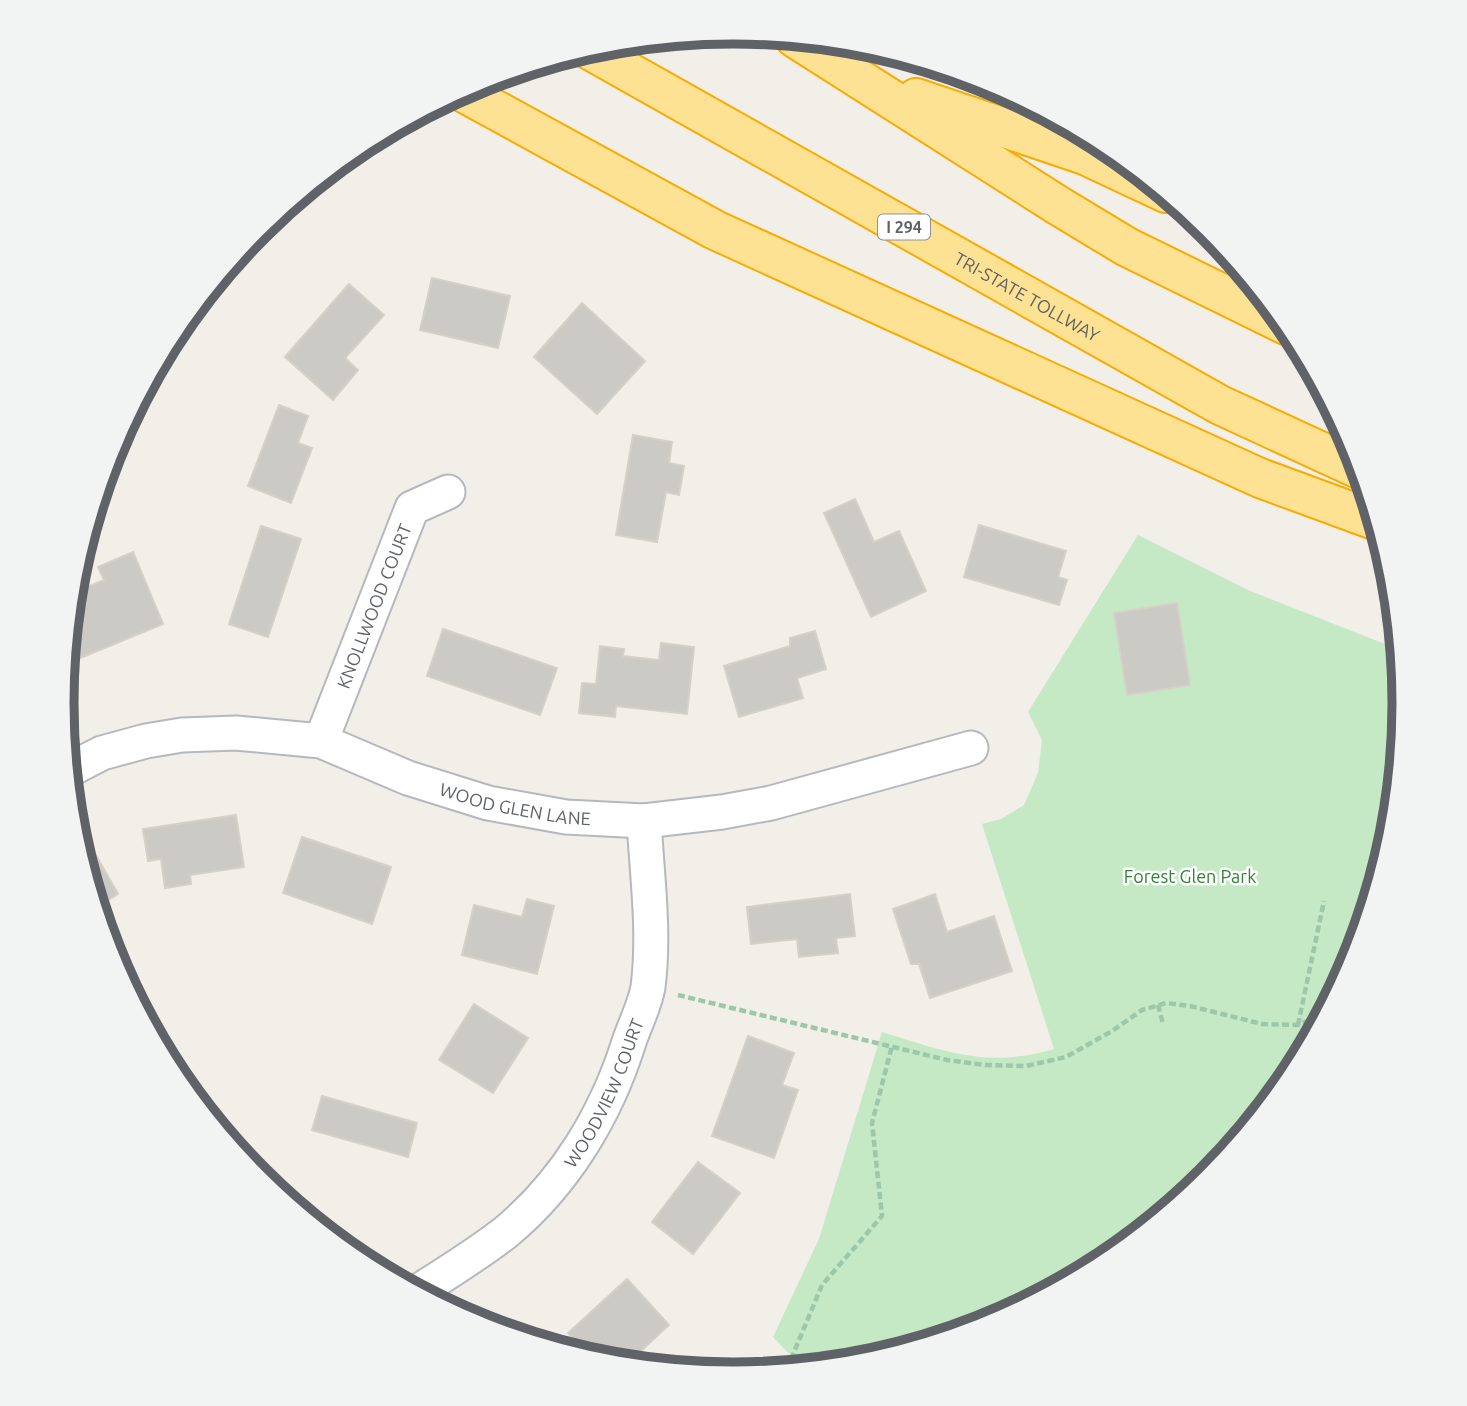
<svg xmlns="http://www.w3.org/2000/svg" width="1467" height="1406" font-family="Ubuntu,sans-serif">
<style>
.green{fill:#c5e8c5}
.building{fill:#cccac5;stroke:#d6d1c6;stroke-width:2}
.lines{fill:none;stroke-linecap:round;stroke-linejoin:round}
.minor-casing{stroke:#b5b8bc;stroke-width:37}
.motorway-casing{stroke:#f9ab00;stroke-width:42}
.path{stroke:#9cc7a9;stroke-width:4.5;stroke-dasharray:7 3.5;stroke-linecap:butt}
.minor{stroke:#fff;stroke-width:33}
.motorway{stroke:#fde293;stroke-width:38}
.labels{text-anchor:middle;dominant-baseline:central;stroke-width:5;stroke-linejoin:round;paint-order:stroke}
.shield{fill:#fff;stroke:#8f9295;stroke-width:2}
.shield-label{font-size:16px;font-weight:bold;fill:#5f6368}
.street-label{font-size:18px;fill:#5f6368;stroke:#fff}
.park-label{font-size:18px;fill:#348238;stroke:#fff}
.rim{fill:none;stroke:#5f6368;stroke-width:9}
</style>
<rect width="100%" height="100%" fill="#f1efe8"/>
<path class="green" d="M1138,535L1248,590L1400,650L1405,703L1392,834L1354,960L1292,1076L1208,1178L1106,1262L990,1324L864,1362L803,1368L773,1337L819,1239L882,1032C944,1051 987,1069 1054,1049L982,824L1001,819L1024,805L1038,773L1042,740L1028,712Z"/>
<g class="building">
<path d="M432,278L510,296L498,348L420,330Z"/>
<path d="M349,284L384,315L345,358L358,370L333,400L285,357Z"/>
<path d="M582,303L645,361L597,414L534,357Z"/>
<path d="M279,405L308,416L298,443L312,448L291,503L248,486Z"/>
<path d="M633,435L672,442L669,463L684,466L679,495L666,492L657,542L616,535Z"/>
<path d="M855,499L874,542L899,531L926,591L871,617L824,513Z"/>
<path d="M979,525L1066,551L1058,577L1067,580L1059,605L964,577Z"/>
<path d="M261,526L301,539L268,637L229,624Z"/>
<path d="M133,552L163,624L66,664L74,585V593L104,580L98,567Z"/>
<path d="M1177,603L1190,685L1127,695L1114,613Z"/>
<path d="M443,629L557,668L540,715L427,676Z"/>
<path d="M815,631L826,669L797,678L803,698L739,717L724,666L790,646V638Z"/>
<path d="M661,643L694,647L687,714L616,706L615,717L579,713L582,683L596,684L600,646L624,649L623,656L659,660Z"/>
<path d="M236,815L244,867L190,875L191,884L165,888L161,859L148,861L143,829Z"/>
<path d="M302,837L391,867L372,924L283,893Z"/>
<path d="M93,850L118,894L97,907L82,856Z"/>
<path d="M850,894L855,936L836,938L838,953L799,957L797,939L751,944L747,907Z"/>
<path d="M935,894L947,932L994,916L1012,971L930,998L919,964H911L893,909Z"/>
<path d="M527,899L554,906L537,974L462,955L474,905L522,917Z"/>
<path d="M474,1004L528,1038L493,1093L439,1060Z"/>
<path d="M748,1036L794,1053L782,1085L798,1090L774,1158L712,1136Z"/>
<path d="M322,1096L417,1123L408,1157L312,1130Z"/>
<path d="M220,1112L244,1158H243L209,1117Z"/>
<path d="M698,1162L740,1193L693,1254L652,1222Z"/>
<path d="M627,1279L669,1325L627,1364L590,1358L568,1333Z"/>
</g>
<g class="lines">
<g class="minor-casing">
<g id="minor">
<path id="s1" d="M321,741L412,508L448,492"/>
<path id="s2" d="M69,770L102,753L146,741L182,735L236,733L321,741L408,778L488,803L566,817L644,821L722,812L771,803L971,748"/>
<path id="s3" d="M417,1292C447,1273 478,1254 506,1232C565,1183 606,1115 629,1042C635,1024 645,1005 648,987C655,932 647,876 644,821"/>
</g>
</g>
<g class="motorway-casing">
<g id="motorway">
<path d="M795,38L1059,206L1127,247L1288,326"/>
<path id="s4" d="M588,49L1220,405L1361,470"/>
<path d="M461,91L715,230L1260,478L1377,521"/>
<path d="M916,98L1085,155L1166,193"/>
</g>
</g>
<g class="path">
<path d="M678,995L947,1060L985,1065L1026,1066L1066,1057L1112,1031L1142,1010L1166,1003L1190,1006L1262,1024L1298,1025L1325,1014"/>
<path d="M1158,1005L1163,1024"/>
<path d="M1298,1025L1324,901"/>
<path d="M787,1369L822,1285L882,1216L872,1123L892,1046"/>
</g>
<use href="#minor" class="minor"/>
<use href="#motorway" class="motorway"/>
</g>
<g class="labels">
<rect class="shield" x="878" y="214.5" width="52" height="25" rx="5"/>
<g class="shield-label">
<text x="904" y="227">I 294</text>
</g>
<g class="street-label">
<text stroke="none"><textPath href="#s4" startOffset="504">TRI-STATE TOLLWAY</textPath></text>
<text stroke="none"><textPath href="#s1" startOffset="145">KNOLLWOOD COURT</textPath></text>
<text stroke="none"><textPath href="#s2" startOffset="464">WOOD GLEN LANE</textPath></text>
<text stroke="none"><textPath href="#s3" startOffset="280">WOODVIEW COURT</textPath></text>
</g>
<g class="park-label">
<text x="1190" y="876">Forest Glen Park</text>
</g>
</g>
<path d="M0 0H1467V1406H0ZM74 703a659 659 0 1 1 1318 0a659 659 0 1 1-1318 0Z" fill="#f2f3f3" fill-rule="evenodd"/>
<path class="rim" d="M74 703a659 659 0 1 1 1318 0a659 659 0 1 1-1318 0Z"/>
</svg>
